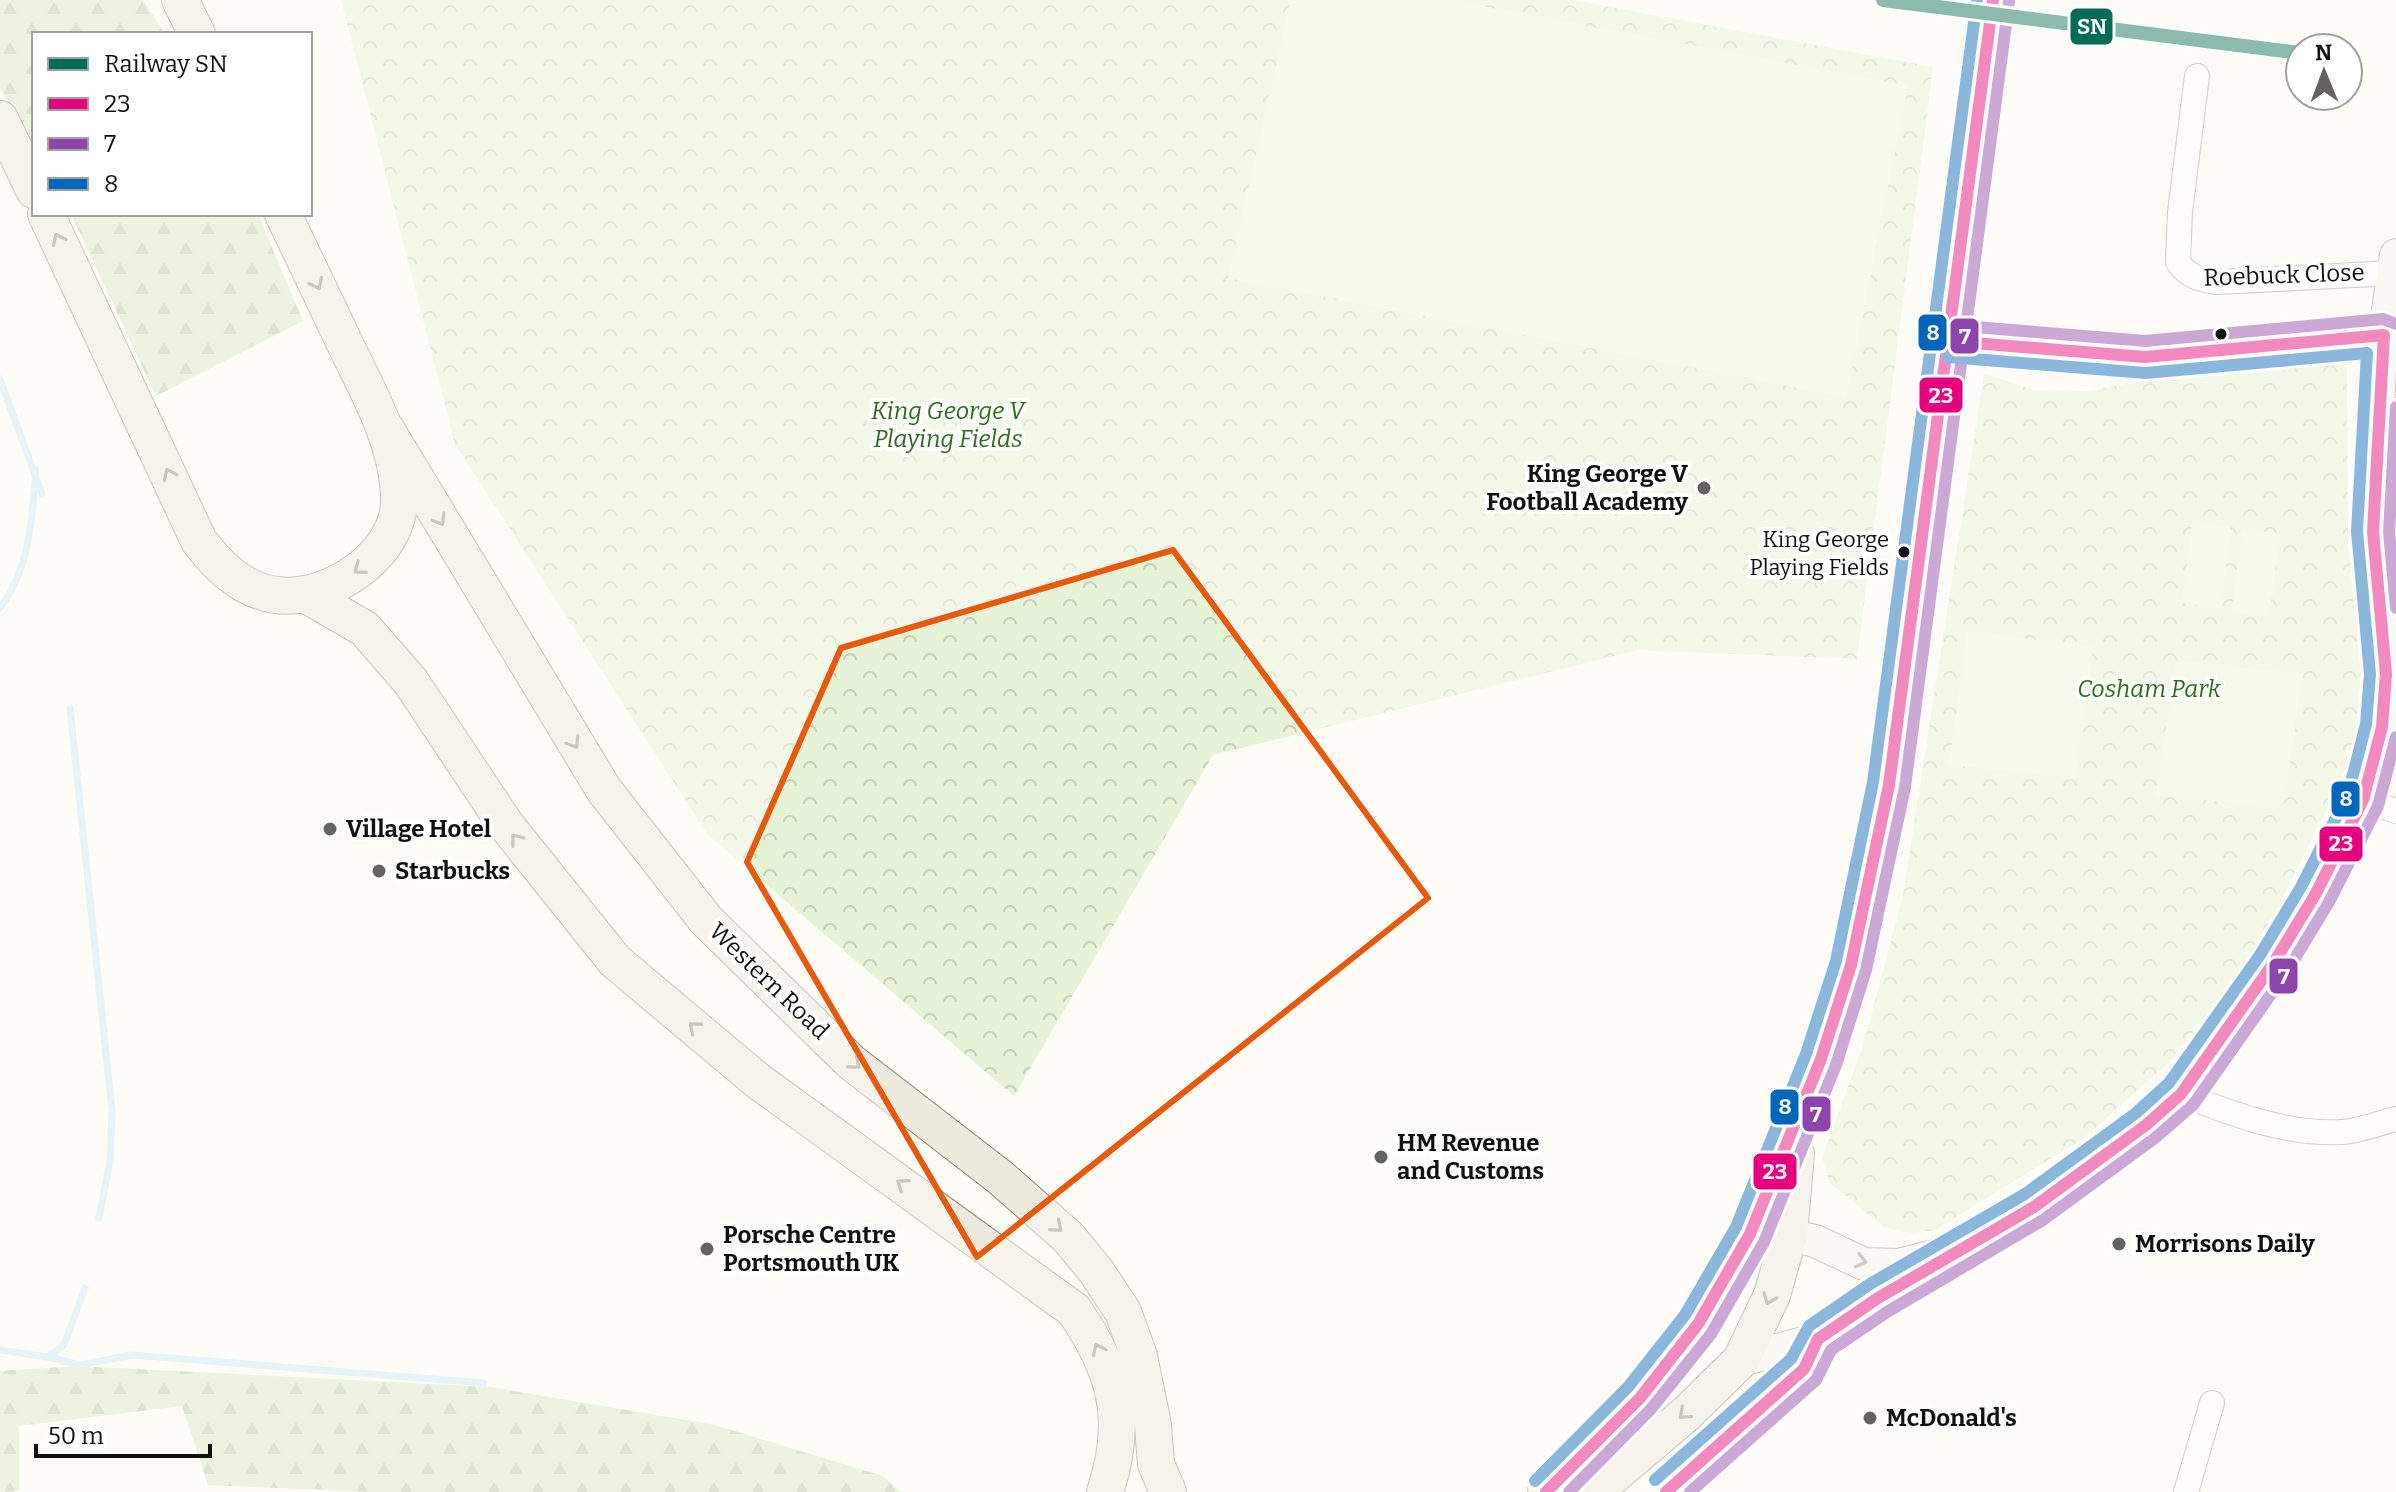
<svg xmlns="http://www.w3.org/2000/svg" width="2396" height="1492" font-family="Bitter,serif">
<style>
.grass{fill:#e7f3d7}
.forest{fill:url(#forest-firs)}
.park{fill:url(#park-crowns)}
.pitch{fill:#f0f6e1}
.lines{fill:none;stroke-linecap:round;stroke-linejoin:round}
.stream{stroke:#cde8f7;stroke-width:7}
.street-casing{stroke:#979795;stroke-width:26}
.secondary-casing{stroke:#8e8d8b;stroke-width:34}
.primary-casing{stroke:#858482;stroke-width:38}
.street{stroke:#fffffe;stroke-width:24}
.secondary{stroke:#f6f4eb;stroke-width:32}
.primary{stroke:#ede9dc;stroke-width:36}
.bus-1-casing{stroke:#fff;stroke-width:18}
.bus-2-casing{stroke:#fff;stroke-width:18}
.bus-3-casing{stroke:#fff;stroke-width:18}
.bus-1{stroke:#e5007d;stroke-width:12}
.bus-2{stroke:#8e44ad;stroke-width:12}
.bus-3{stroke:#0065bd;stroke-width:12}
.rail-1-casing{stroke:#fff;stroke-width:20}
.rail-1{stroke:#006b56;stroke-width:14}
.oneway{stroke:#8a8881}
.oneway2{stroke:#8f8e89}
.marked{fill:none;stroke:#e8590c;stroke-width:6;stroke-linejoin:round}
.bus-dot{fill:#111;stroke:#fff;stroke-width:3}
.poi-dot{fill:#646362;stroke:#fff;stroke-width:3}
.labels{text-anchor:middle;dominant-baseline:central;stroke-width:8;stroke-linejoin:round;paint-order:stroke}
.bus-label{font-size:22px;fill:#111;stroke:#fff;text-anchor:end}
.street-label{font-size:24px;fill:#111;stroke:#fff}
.park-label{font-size:24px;font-style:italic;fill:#2f6b1f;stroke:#fff}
.poi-label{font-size:24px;font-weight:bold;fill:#111;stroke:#fff;text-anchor:start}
.line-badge{stroke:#fff;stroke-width:3}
.badge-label{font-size:22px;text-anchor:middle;font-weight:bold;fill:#fff}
</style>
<defs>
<pattern id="forest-firs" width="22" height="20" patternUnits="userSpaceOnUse" patternTransform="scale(2)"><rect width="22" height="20" fill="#d8eac5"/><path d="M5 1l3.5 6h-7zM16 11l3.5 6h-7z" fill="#b8c8a8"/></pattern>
<pattern id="park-crowns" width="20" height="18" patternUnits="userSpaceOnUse" patternTransform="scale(2)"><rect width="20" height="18" fill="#e7f3d7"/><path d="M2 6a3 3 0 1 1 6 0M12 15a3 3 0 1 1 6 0" fill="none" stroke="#c5cfb8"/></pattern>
</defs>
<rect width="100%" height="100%" fill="#fdfcf7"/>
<path class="grass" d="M1986,353L2052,361L2139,364V367C2078,378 2043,380 1985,358Z"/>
<g class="forest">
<path d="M0,0H143L165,34H34V147L0,88Z"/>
<path d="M71,214H258L303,321L156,396Z"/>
<path d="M77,1366L491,1387L715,1425L883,1476L901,1492H373L208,1485L182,1406L19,1426V1491L0,1492V1371Z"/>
</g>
<g class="park">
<path d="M341,0H1572L1933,67L1857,659L1638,650L1213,755L1014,1096L708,835L455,444Z"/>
<path d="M2347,360L2348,544L2363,692L2350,760L2278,907L2239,973L2169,1062L2084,1138L1935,1230L1909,1233L1884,1227L1830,1183L1822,1158L1863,1046L1903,896L1984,374L2035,390L2086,391L2163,378Z"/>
</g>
<g class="pitch">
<path d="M1291,0H1450L1908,86L1846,397L1228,278Z"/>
<path d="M2192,522L2231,527L2221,608L2182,603Z"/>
<path d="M2243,529L2280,534L2269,616L2232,612Z"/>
<path d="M1967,631L2093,647L2075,777L1949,765Z"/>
<path d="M2176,661L2303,674L2283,808L2156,795Z"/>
</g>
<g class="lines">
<g class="stream">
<path d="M0,379L42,494"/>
<path d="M0,608C30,568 32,519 36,470"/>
<path d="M70,708L112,1111L110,1161L99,1218"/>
<path d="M0,1350L48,1357L64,1345L85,1288"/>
<path d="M48,1357L80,1365L132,1355L484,1383"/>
</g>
<g class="street-casing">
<g id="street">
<path d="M2197,76L2180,212L2178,262C2189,278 2199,279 2217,282L2393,273"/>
<path d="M2363,800L2396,811"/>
<path d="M2181,1094C2232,1114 2287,1135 2342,1132C2360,1131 2379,1123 2396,1119"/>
<path d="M2186,1492L2212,1403"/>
</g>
</g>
<g class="secondary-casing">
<g id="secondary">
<path d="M1763,1234L1789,1235L1815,1241L1864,1264L1899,1265L1933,1256"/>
<path d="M1741,1360L1818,1339L1878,1298L2034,1207L2146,1125L2181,1094L2217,1046L2315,895L2363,800L2382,727L2386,674L2373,532L2380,366L2396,255"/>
</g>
</g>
<g class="primary-casing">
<g id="primary">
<path d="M180,0L197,34"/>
<path d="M0,119L34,190"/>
<path d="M46,214L199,541C226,576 257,603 306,594C351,585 402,545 399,495C397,444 371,397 349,352C327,306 305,260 283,214"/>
<path d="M386,429L604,790L706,920L851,1062L1001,1178L1068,1237L1096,1271L1123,1312L1139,1356L1153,1425L1156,1464L1168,1492"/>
<path d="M305,594L365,629L411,682L506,825L615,961L758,1081L1074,1310C1116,1371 1129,1420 1105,1492"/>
<path d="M1546,1492L1640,1398L1698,1324L1750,1234L1821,1059L1851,965L1889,785L1993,0"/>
<path d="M1594,1492L1686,1414L1741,1360L1772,1295L1789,1235L1796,1154"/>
</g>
</g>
<use href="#street" class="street"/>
<use href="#secondary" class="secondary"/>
<use href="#primary" class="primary"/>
<g class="bus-1-casing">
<g id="bus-1">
<path d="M1546,1492L1640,1398L1698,1324L1750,1234L1821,1059L1851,965L1889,785L1993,0"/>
<path d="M1666,1492L1804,1369L1818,1339L1878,1298L2034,1207L2146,1125L2181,1094L2273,964L2315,895L2363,800L2382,727L2386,674L2373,532L2384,335L2145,357L1949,341"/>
</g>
</g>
<g class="bus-2-casing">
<g id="bus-2">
<path d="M1950,325L2145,341L2383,319L2396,324"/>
<path d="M2396,407L2389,532L2396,608"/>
<path d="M1569,1492L1651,1409L1711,1334L1764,1242L1836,1065L1866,970L1905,787L2009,2"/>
<path d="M1690,1492L1816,1380L1831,1350L1887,1312L2043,1220L2155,1138L2193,1105L2286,973L2329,902L2378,806L2396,737"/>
</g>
</g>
<g class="bus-3-casing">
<g id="bus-3">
<path d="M1655,1480L1791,1359L1809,1326L1870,1284L2025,1194L2136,1113L2169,1083L2260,955L2301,887L2348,794L2366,724L2370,674L2357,531L2367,353L2145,373L1948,357"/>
<path d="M1535,1481L1628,1387L1685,1315L1736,1227L1806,1054L1836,961L1873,782L1977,0"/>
</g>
</g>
<use href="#bus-1" class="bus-1"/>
<use href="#bus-2" class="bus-2"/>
<use href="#bus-3" class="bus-3"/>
<g class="rail-1-casing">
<path id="rail-1" d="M1883,0L2300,53"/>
</g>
<use href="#rail-1" class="rail-1"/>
</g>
<defs><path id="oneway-chevron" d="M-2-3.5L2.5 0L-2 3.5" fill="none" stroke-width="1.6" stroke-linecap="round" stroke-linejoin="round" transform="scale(2)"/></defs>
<g class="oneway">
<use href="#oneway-chevron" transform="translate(58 239) rotate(-116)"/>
<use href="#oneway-chevron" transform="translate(317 284) rotate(64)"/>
<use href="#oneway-chevron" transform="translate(169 474) rotate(-114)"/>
<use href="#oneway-chevron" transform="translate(440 520) rotate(59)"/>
<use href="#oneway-chevron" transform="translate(359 569) rotate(144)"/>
<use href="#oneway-chevron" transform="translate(574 743) rotate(58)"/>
<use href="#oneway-chevron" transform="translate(516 839) rotate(-127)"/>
<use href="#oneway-chevron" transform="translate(694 1027) rotate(-140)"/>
<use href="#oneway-chevron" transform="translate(855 1064) rotate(40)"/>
<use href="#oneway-chevron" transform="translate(902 1184) rotate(-145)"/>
<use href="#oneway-chevron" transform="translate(1057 1227) rotate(41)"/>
<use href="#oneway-chevron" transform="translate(1769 1299) rotate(112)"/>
<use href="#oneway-chevron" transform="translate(1098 1349) rotate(-115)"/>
<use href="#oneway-chevron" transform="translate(1684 1414) rotate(138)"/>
</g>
<use class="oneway2" href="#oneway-chevron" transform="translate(1861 1261) rotate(14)"/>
<path d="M0 0H2396V1492H0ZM1173,550L1428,898L977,1257L747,862L841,648Z" fill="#fdfcf7" fill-opacity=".55" fill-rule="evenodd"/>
<path class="marked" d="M1173,550L1428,898L977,1257L747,862L841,648Z"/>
<g class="bus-dot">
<circle cx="2221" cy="334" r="7"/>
<circle cx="1904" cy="552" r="7"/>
</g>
<g class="poi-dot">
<circle cx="1704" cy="488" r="8"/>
<circle cx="330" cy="829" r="8"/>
<circle cx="379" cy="871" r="8"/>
<circle cx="1381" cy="1157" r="8"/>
<circle cx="2119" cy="1244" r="8"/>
<circle cx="707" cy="1249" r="8"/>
<circle cx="1870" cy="1418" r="8"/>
</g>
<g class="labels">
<g class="bus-label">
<text x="1889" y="539">King George<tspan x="1889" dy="28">Playing Fields</tspan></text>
</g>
<g class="street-label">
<text transform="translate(2284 275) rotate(-2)">Roebuck Close</text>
<text transform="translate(769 981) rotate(44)">Western Road</text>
</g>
<g class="park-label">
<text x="948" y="411">King George V<tspan x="948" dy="28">Playing Fields</tspan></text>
<text x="2149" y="689">Cosham Park</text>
</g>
<g class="poi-label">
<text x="1688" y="474" text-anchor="end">King George V<tspan x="1688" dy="28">Football Academy</tspan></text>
<text x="346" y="829">Village Hotel</text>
<text x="395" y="871">Starbucks</text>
<text x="1397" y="1143">HM Revenue<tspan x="1397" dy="28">and Customs</tspan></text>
<text x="723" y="1235">Porsche Centre<tspan x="723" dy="28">Portsmouth UK</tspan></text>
<text x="2135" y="1244">Morrisons Daily</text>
<text x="1886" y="1418">McDonald's</text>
</g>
</g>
<g class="line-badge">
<rect x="2069" y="7" width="45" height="39" rx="8" fill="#006b56"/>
<rect x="1917" y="313" width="31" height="39" rx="8" fill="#0065bd"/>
<rect x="1949" y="317" width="31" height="38" rx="8" fill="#8e44ad"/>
<rect x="1918" y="376" width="46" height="38" rx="8" fill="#e5007d"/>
<rect x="2330" y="780" width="31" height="38" rx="8" fill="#0065bd"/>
<rect x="2318" y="825" width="46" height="38" rx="8" fill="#e5007d"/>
<rect x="2268" y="957" width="31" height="38" rx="8" fill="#8e44ad"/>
<rect x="1769" y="1088" width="31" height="38" rx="8" fill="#0065bd"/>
<rect x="1801" y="1095" width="31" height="38" rx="8" fill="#8e44ad"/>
<rect x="1752" y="1152" width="46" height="39" rx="8" fill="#e5007d"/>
</g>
<g class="badge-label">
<text x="2092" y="34">SN</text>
<text x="1933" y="340">8</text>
<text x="1965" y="344">7</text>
<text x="1941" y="403">23</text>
<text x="2346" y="806">8</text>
<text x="2341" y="851">23</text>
<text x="2284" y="984">7</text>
<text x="1785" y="1114">8</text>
<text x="1816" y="1122">7</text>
<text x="1775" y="1179">23</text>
</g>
<rect x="32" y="32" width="280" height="184" fill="#ffffff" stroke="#a0a0a0" stroke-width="2"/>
<rect x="48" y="58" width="40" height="12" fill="#006b56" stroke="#a0a0a0" stroke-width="2"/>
<text x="104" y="72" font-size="24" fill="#111111">Railway SN</text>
<rect x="48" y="98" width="40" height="12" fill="#e5007d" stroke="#a0a0a0" stroke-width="2"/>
<text x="104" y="112" font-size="24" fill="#111111">23</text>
<rect x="48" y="138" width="40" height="12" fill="#8e44ad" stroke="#a0a0a0" stroke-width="2"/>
<text x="104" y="152" font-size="24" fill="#111111">7</text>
<rect x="48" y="178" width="40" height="12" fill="#0065bd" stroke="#a0a0a0" stroke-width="2"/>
<text x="104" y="192" font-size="24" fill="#111111">8</text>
<g transform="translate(2324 72) rotate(359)"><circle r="38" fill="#ffffff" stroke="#a0a0a0" stroke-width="2"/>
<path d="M0-6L14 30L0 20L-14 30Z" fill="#646362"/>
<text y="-12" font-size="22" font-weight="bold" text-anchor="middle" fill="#111111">N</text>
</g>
<path d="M36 1444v12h174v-12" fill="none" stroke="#111111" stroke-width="4"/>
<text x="48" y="1444" font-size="24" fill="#111111" stroke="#ffffff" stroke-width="6" paint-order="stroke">50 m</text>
</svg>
